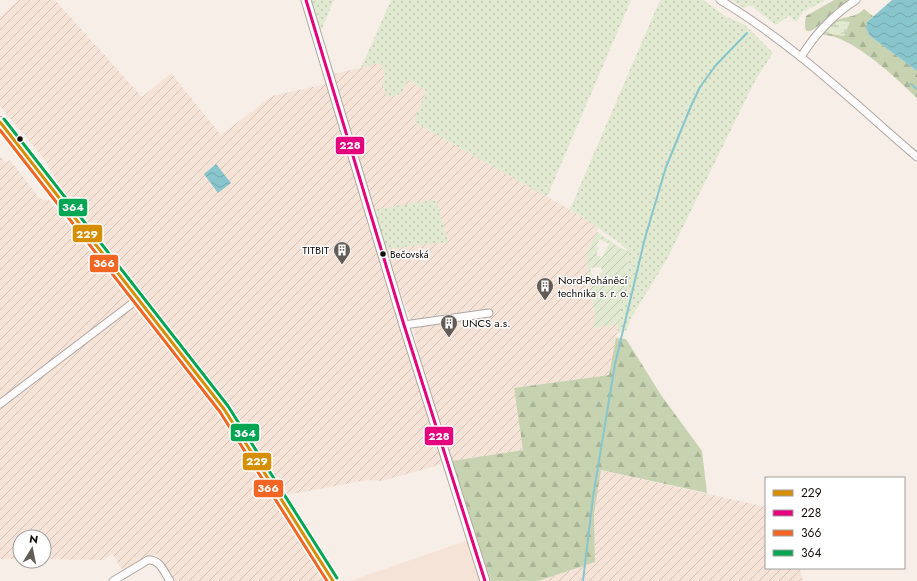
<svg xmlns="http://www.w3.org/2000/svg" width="917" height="581" font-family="Jost,sans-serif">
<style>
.built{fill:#f5e3d8}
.industrial{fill:url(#industrial-furrows)}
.grass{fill:url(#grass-dots)}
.forest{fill:url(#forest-firs)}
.wetland{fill:url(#wetland-marsh)}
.garden{fill:url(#garden-furrows);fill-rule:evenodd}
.water{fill:url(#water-waves)}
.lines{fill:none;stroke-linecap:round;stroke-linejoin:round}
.stream{stroke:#89c5cc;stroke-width:2}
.minor-casing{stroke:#aea6a2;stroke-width:9}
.tertiary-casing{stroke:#aea6a2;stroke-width:11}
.secondary-casing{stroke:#aea6a2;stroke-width:12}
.minor{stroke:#fefcfc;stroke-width:7}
.tertiary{stroke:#fefcfc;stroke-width:9}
.secondary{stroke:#f3f0eb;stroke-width:10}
.bus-1-casing{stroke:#fff;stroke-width:6}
.bus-2-casing{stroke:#fff;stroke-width:6}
.bus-3-casing{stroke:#fff;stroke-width:6}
.bus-4-casing{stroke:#fff;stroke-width:6}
.bus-1{stroke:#d58f01;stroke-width:3}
.bus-2{stroke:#e5007d;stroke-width:3}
.bus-3{stroke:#f26522;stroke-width:3}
.bus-4{stroke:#00a651;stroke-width:3}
.bus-dot{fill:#120c08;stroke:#fff;stroke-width:1.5}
.labels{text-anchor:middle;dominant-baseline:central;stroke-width:3;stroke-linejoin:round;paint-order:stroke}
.bus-label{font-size:10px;fill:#120c08;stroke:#fff;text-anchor:start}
.poi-label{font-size:11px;fill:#120c08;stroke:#fff;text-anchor:start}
.line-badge{stroke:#fff;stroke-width:1.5}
.badge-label{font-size:11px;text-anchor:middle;font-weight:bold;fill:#fff}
</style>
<defs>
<pattern id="industrial-furrows" width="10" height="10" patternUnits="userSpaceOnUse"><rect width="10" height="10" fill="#f5e3d8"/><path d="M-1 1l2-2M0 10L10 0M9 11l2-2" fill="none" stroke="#d1c2b8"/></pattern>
<pattern id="grass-dots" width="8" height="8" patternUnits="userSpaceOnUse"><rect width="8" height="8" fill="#e1e9d0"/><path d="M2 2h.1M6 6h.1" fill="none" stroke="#c0c7b1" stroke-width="1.8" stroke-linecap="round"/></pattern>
<pattern id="forest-firs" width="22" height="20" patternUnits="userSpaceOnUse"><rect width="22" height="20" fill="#c6d2b0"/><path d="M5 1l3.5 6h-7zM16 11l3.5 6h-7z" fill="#a9b396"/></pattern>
<pattern id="wetland-marsh" width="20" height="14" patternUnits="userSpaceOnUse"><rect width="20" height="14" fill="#e1e9d0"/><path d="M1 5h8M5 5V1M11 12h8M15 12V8" fill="none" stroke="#c0c7b1"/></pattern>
<pattern id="garden-furrows" width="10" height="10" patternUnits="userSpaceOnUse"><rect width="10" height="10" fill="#e1e9d0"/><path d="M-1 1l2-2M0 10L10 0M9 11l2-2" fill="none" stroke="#c0c7b1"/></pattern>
<pattern id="water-waves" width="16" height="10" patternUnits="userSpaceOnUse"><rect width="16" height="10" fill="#89c5cc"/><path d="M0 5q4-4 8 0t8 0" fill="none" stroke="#75a8ae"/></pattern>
</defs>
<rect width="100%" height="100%" fill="#f8eee8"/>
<path class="built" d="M468,540L481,581H350Z"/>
<g class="industrial">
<path d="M18,0H55L142,97L171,73L221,135L272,96L326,84L441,458L442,461L439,465L382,481L368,480L286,495L229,408L63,194L45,160L0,106V17Z"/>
<path d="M379,63L385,73L382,86L402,93L408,79L427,91L414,122L571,210L598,228L597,232L586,253L595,318L593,328L619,324L609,375L514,388L523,450L452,461L423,372L411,320L390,265L334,74Z"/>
<path d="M0,156L6,163L10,160L40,199L49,200L216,410L326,581H174L156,554L124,572L112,554L103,560L44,559V537H20V559H0Z"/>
<path d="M600,470L766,507V568H800L803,581H538L595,562L594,514Z"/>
</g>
<g class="grass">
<path d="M311,0H334L321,31Z"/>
<path d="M391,0H631L547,197L414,122L426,91L408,80L402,93L389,98L382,86L385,74L379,63L361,68Z"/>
<path d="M660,0H703L725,16L745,25L773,53L756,79L666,261L631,318L627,330L617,333L629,251L617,241L570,209Z"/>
<path d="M732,0H826L803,12L796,22L789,16L776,25L750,5L744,8Z"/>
<path d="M433,200L436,201L438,206L448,242L386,249L375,214L378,209Z"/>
</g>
<g class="forest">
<path d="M834,0H851C846,3 841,5 837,8C828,16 799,51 806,16Z"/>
<path d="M864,9L873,16L867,22L870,36L917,71V98C895,77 863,47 835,37C830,35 824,35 819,34C823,30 826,24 831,22C841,17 856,18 864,9Z"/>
<path d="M616,338L626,339L661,395L702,451L707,493L601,470L594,514L595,562L538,581H491L452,461L523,450L514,388L609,375Z"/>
</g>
<path class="wetland" d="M842,21L850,22L844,36L824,33L836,22Z"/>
<path class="garden" d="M597,232L620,248L629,251L619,324L593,328L595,318L586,253ZM600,239L609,244L602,258L596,255L599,248L596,246ZM601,267L602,272L599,273V279L593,280L590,268Z"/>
<g class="water">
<path d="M892,0H917V71L870,36L866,28L867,22Z"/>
<path d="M216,164L231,183L218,193L204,174Z"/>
</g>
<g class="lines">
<g class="stream">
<path d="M911,84L917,89"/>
<path d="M583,581L593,497L615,364L645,238L666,167L691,106L700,87L716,65L747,33"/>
</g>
<g class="minor-casing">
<g id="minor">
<path d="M720,0C792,43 853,102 917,157"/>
<path d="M801,57C815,34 833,15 856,0"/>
<path d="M404,325L489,313"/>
<path d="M0,404L138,299"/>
<path d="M113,581L148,560C160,559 164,572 170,581"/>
</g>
</g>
<g class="tertiary-casing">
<path id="tertiary" d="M306,0L404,325L485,581"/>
</g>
<g class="secondary-casing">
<path id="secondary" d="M0,122L224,409L333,581"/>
</g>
<use href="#minor" class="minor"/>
<use href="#tertiary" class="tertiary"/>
<use href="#secondary" class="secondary"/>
<g class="bus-1-casing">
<path id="bus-1" d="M0,122L224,409L333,581"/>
</g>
<g class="bus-2-casing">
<path id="bus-2" d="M306,0L404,325L485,581"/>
</g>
<g class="bus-3-casing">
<path id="bus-3" d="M0,130L220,412L327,581"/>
</g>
<g class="bus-4-casing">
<path id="bus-4" d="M4,119L228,406L337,578"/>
</g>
<use href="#bus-1" class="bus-1"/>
<use href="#bus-2" class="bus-2"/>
<use href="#bus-3" class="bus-3"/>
<use href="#bus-4" class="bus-4"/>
</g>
<defs>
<g id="building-pin" transform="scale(0.9)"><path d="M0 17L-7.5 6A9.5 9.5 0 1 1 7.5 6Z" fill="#625b56" stroke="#fff"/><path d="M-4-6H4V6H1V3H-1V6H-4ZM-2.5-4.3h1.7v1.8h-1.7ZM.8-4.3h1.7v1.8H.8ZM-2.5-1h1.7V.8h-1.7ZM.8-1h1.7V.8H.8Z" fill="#fff"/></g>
</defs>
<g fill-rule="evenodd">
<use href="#building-pin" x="342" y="250"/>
<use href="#building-pin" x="545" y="286"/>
<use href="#building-pin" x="449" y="323"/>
</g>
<g class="bus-dot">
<circle cx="20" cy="139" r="3.5"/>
<circle cx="383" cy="254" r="3.5"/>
</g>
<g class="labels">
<g class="bus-label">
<text x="390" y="254">Bečovská</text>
</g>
<g class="poi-label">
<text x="329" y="250" text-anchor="end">TITBIT</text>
<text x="558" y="280">Nord-Poháněcí<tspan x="558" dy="13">technika s. r. o.</tspan></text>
<text x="462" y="323">UNCS a.s.</text>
</g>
</g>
<g class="line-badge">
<rect x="335" y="136" width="30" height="19" rx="4" fill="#e5007d"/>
<rect x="58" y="198" width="30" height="19" rx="4" fill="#00a651"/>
<rect x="72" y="224" width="31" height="19" rx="4" fill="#d58f01"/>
<rect x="89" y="254" width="30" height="19" rx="4" fill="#f26522"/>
<rect x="230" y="423" width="30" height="19" rx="4" fill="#00a651"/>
<rect x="424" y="426" width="30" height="20" rx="4" fill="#e5007d"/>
<rect x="242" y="452" width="30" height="19" rx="4" fill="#d58f01"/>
<rect x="253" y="479" width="31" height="19" rx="4" fill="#f26522"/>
</g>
<g class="badge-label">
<text x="350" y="149">228</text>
<text x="73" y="211">364</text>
<text x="87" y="238">229</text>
<text x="104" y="267">366</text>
<text x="245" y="437">364</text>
<text x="439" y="440">228</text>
<text x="257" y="465">229</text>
<text x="268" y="492">366</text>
</g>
<rect x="765" y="477" width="140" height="92" fill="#ffffff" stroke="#a09e9c"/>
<rect x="773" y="490" width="20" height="6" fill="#d58f01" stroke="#a09e9c"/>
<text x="801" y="497" font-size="12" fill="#120c08">229</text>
<rect x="773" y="510" width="20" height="6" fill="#e5007d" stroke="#a09e9c"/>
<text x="801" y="517" font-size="12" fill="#120c08">228</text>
<rect x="773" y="530" width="20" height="6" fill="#f26522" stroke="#a09e9c"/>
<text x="801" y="537" font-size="12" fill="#120c08">366</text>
<rect x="773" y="550" width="20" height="6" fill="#00a651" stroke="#a09e9c"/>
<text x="801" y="557" font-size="12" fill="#120c08">364</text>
<g transform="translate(32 549) rotate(10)"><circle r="19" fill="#ffffff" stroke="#a09e9c"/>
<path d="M0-3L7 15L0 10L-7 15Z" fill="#625b56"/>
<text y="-6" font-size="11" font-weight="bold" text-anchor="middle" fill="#120c08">N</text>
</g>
</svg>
